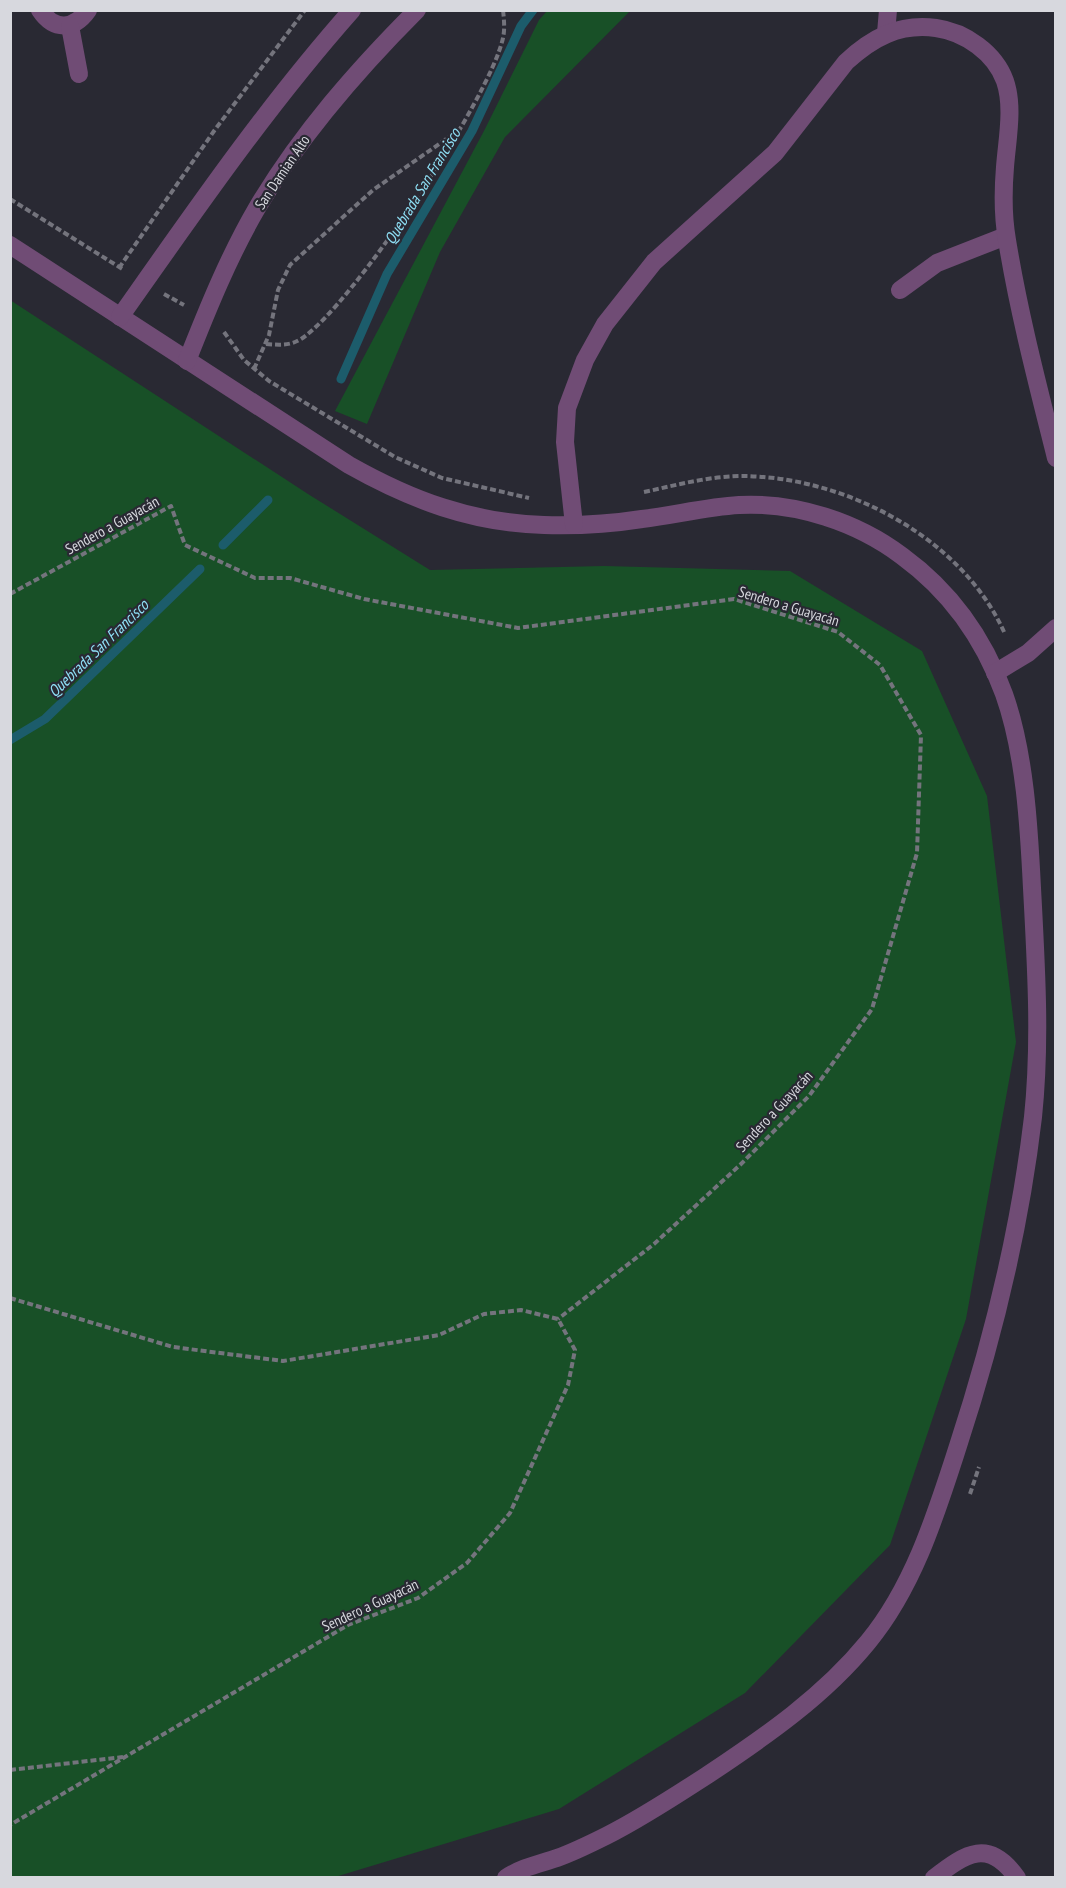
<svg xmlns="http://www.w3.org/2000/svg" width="1066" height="1888" font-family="'PT Sans Narrow',sans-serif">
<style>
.green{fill:#185027}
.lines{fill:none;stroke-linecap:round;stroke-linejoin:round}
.stream{stroke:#1c5c6b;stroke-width:9}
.path{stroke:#74747d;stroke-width:4;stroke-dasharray:6 3;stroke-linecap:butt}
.street{stroke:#704c75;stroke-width:18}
.labels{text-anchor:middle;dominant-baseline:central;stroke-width:4.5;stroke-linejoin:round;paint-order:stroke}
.street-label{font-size:15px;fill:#d7d8de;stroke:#292933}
.water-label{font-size:16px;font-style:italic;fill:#8fe0f6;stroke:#292933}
</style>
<rect width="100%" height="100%" fill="#292933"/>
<g class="green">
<path d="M547,11H630L505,137L440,252L367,424L335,411L485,129L539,20Z"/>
<path d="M10,300L308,494L430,570L604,566L790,571L922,651L987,796L1016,1042L966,1319L890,1545L745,1693L559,1809L335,1877H11Z"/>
</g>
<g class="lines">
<g class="stream">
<path d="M341,379L387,274L472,131L521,26L533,10"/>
<path d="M223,545L268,500"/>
<path d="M10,740L45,719L200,569"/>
</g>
<g class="path">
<path d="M10,199L124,270"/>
<path d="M119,268L214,131L305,10"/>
<path d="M164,294L184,305"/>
<path d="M224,332L244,360L269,381L395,457L442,478L529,498"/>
<path d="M266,344C279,345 290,346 301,339C352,306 490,98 503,38C505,29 504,19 503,10"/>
<path d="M254,369L269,335L278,290L290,265L373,190L455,133"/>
<path d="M644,492C677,485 709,476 743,476C845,477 962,537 1005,634"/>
<path d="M10,594L171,506L185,545L255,578H290L364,599L518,628L734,599L838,632L880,665L921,735L917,853L872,1009L809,1096L740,1165L654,1244L558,1319"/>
<path d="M10,1298L173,1347L283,1361L439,1335L484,1314L521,1310L558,1319L575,1350L568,1385L510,1513L467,1563L418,1598L348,1625L10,1825"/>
<path d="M970,1494L979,1467"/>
<path d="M10,1770L123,1757"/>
</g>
<g class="street">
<path d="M40,10C54,31 74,30 88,10"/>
<path d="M70,26L79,74"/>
<path d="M886,33L888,10"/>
<path d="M10,245L349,465C411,500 472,523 544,525C577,526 610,524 642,519C675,515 706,507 739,505C796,502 857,522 902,556C950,591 984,639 1004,694C1025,753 1029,827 1032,888C1036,964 1041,1041 1033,1117C1020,1228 993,1339 958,1446C936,1514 914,1586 868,1642C824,1696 766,1736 709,1774C675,1796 642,1818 606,1836C590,1844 574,1852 557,1858C539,1864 522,1867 506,1878"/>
<path d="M900,290L937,263L1006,236"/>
<path d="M120,317C194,212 267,106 352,10"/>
<path d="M187,361C208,308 229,256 257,208C301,134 357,70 417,10"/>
<path d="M574,525L565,442L567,408L585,360L605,324L654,262L775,153L846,62C872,38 899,23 936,28C965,32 995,53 1005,81C1014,107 1007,140 1005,167C1003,191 1003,217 1007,240C1019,314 1038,386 1056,458"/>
<path d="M995,673L1028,653L1056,628"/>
<path d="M934,1878C966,1853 989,1838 1017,1878"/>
</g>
</g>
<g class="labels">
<g class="street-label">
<text transform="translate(282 172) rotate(-56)">San Damian Alto</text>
<text transform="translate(112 525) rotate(-29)">Sendero a Guayacán</text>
<text transform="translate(789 606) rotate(17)">Sendero a Guayacán</text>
<text transform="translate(774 1111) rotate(-47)">Sendero a Guayacán</text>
<text transform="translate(370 1605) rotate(-25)">Sendero a Guayacán</text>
</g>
<g class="water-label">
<text transform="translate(422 186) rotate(-59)">Quebrada San Francisco</text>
<text transform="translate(98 648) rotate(-44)">Quebrada San Francisco</text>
</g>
</g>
<rect width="1066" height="1888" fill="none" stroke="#d7d8de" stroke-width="24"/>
</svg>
